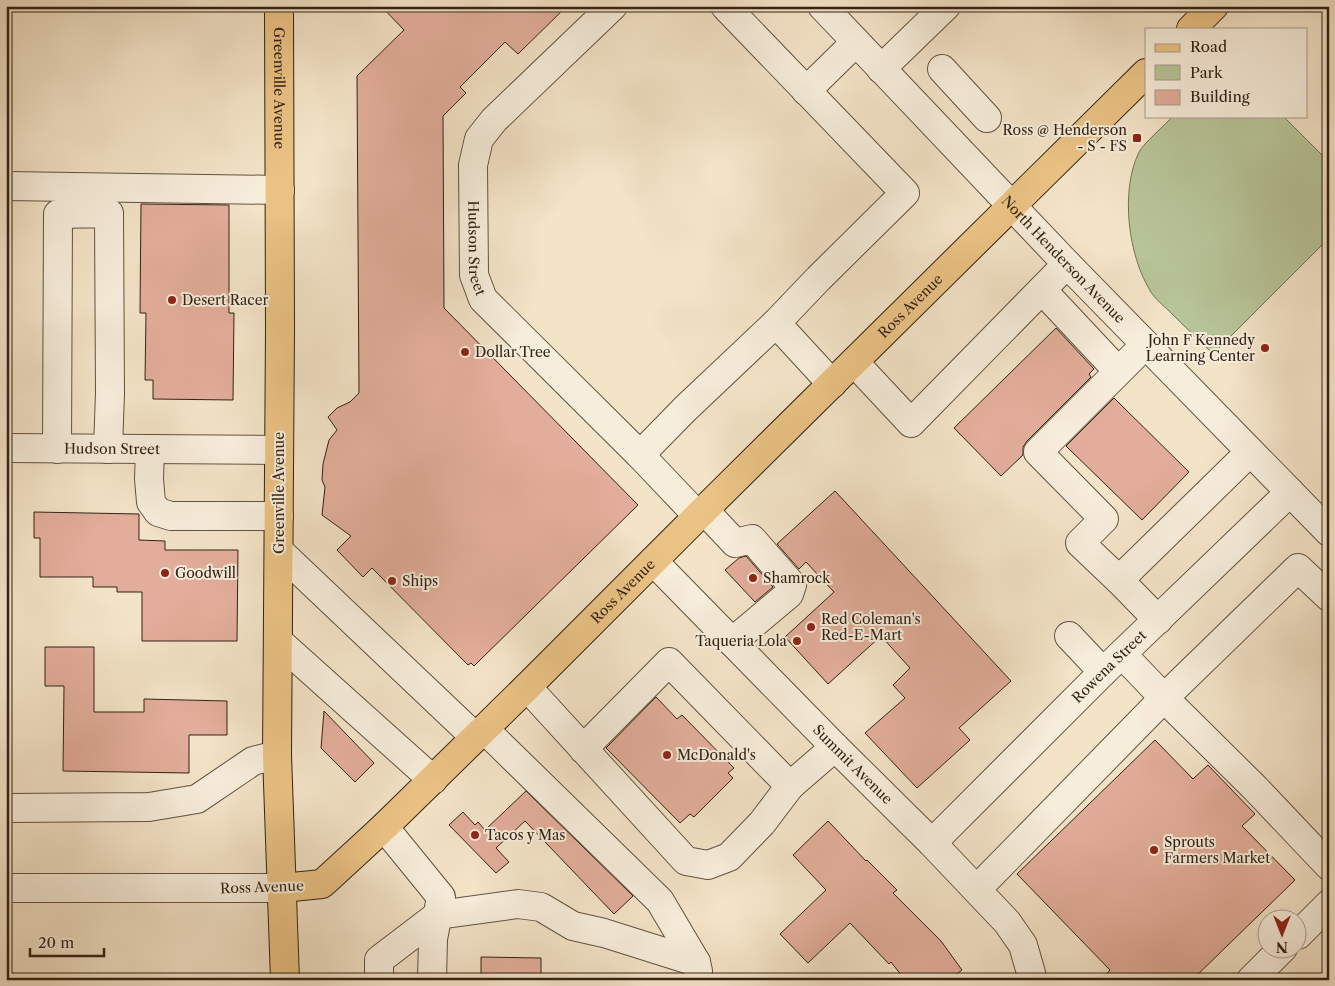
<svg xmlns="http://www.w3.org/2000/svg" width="1335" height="986" font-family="'Libre Caslon Text',serif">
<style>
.green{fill:#b7c498;stroke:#747356}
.building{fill:#e2ad9a;stroke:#322215}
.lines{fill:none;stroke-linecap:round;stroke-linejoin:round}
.minor-casing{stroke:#625242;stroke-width:30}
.major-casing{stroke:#322215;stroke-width:30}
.minor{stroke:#f7eddb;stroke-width:28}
.major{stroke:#eac284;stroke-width:28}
.poi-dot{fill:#8f2418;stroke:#f7eddb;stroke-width:2}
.labels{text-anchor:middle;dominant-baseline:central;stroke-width:4;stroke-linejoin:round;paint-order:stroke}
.street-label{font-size:14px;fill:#322215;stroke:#f7eddb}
.poi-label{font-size:14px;fill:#322215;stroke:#f7eddb;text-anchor:start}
</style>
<rect width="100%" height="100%" fill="#f3e3c7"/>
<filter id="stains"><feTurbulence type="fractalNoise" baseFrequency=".004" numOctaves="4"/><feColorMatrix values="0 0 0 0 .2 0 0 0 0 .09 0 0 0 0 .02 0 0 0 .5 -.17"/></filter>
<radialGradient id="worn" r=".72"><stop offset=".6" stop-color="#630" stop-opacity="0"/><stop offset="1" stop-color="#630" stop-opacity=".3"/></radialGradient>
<path class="green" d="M1173,116H1283L1329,162V238L1213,354C1199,340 1184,326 1169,311C1163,305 1155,299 1151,292C1128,256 1120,191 1139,152C1143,144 1166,124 1173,116Z"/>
<g class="building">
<path d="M381,6H567L518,54L505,42L460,87L466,93L443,116L444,308L638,505L474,666L471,663L468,665L372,568L363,577L337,550L351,536L322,515L325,487L322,480L323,464L329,440L337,430L328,417L337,408L350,402L359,393L357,76L404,30Z"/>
<path d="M141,204L229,205V313H234L233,400L153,399V380H145L146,313H140Z"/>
<path d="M1056,328L1094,369L1089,374L1091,377L1027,441L1023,447V455L1001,476L954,428Z"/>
<path d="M1114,398L1189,472L1142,520L1066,446Z"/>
<path d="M835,491L1011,681L959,728L970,740L917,788L865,733L905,698L893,685L910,668L881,636L828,684L785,637L834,592L806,562L799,569L777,544Z"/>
<path d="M34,512L139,514V540L165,541V550H238L237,641H142V592H117V587H93V577H40V538H34Z"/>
<path d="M746,556L773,587L755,602L725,570L739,558Z"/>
<path d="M45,647H94V712H144V699L227,701V735H189V773L63,771L64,686H45Z"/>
<path d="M656,697L677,719L682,715L734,768L728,773L733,778L694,817L690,814L680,823L606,748Z"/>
<path d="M324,711L374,763L355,782L321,748Z"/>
<path d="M1155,740L1193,779L1208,765L1255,814L1242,826L1295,880L1192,980H1101L1110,970L1017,874Z"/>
<path d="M526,791L633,896L614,914L525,821L496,848L509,862L496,873L449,825L463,812L475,825L478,822L485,830Z"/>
<path d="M828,821L866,861L867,860L897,890L893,893L941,941L962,970L949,980H905L891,962L889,964L850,923L808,963L780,934L826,890L793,855Z"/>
<path d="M481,957L541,958V980H481Z"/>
</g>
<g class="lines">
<g class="minor-casing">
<g id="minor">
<path id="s1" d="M613,6L494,120L479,139L473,165L474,275L483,299L640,455L698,516"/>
<path d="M725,6L905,193L818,279L776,323"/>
<path id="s2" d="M822,6L1067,264L1329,532"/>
<path d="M881,69L946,6"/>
<path d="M942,69L987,118"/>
<path d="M806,91L856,42"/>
<path d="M6,186L280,190"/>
<path d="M1042,290L1118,371"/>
<path d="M854,362L911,423L1067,264"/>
<path id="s3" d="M6,448L279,450"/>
<path d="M57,449L58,214L109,213L110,393L108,449"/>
<path d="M150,449L149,479L151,502L158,512L171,516H279"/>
<path d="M640,455L685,409L776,323L832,384"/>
<path d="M704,510L735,543L752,539L792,585L789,594L732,642"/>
<path d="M279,551L475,737"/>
<path id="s4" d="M653,561L835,747L932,843L1007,922L1023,945L1031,973V980"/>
<path d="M1119,580L1080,543L1104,519L1038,452L1145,345"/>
<path d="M1158,620L1119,580L1250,452"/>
<path d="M1069,636L1103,672"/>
<path d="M278,641L433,780"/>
<path d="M1122,654L1164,698L1255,788L1329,866"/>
<path d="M527,687L686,861L708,865L729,857L762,823L790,786L669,662L583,749"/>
<path d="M484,729L660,901L696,962L698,971"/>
<path d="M790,786L835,747"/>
<path d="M6,808L149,807L197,799L253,761L277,755"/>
<path d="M384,827L441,897L433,939L432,980"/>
<path id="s5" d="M932,843L1103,672L1290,492"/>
<path d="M6,888H282"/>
<path d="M977,889L1164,698L1298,568L1329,597"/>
<path d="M1298,935L1329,904"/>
<path d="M379,980V960L438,915L518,904L541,907L573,926L604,933L696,962"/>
<path d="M1251,980L1283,948"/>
</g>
</g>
<g class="major-casing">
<g id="major">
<path id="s6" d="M279,6L280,330L277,755L285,980"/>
<path d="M1191,29L1214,6"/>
<path id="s7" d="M282,888L322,884L384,827L527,687L704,510L1146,73"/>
</g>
</g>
<use href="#minor" class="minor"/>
<use href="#major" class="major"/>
</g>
<g class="poi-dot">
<rect x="1132" y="133" width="10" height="10" rx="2.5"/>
<circle cx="172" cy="300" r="5"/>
<circle cx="1265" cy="348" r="5"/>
<circle cx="465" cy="352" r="5"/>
<circle cx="165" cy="573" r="5"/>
<circle cx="753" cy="578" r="5"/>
<circle cx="392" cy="581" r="5"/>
<circle cx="811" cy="627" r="5"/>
<circle cx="797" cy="641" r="5"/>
<circle cx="667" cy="755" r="5"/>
<circle cx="475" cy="835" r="5"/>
<circle cx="1154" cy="850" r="5"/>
</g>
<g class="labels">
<g class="street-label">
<text stroke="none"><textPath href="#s6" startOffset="82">Greenville Avenue</textPath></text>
<text stroke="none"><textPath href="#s1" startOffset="299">Hudson Street</textPath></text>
<text stroke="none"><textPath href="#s2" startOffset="350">North Henderson Avenue</textPath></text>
<text stroke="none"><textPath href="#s7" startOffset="865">Ross Avenue</textPath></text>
<text stroke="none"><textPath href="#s3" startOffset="106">Hudson Street</textPath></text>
<text transform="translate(279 493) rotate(-90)">Greenville Avenue</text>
<text stroke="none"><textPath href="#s7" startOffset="460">Ross Avenue</textPath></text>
<text stroke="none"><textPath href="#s5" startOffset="250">Rowena Street</textPath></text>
<text stroke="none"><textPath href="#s4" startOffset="285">Summit Avenue</textPath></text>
<text transform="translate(262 887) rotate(-2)">Ross Avenue</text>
</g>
<g class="poi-label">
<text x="1127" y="130" text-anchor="end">Ross @ Henderson<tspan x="1127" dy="16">- S - FS</tspan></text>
<text x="182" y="300">Desert Racer</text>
<text x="1255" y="340" text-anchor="end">John F Kennedy<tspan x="1255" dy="16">Learning Center</tspan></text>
<text x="475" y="352">Dollar Tree</text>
<text x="175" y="573">Goodwill</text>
<text x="763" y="578">Shamrock</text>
<text x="402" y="581">Ships</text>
<text x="821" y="619">Red Coleman's<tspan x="821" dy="16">Red-E-Mart</tspan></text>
<text x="787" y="641" text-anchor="end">Taqueria Lola</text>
<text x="677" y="755">McDonald's</text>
<text x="485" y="835">Tacos y Mas</text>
<text x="1164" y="842">Sprouts<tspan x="1164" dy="16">Farmers Market</tspan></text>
</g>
</g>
<rect width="1335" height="986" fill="none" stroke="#f3e3c7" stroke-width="25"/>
<rect x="8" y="8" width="1320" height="971" fill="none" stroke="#322215" stroke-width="2.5"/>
<rect x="12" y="12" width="1310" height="961" fill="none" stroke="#322215"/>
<rect x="1145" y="28" width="162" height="90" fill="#f7eddb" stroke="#a89c8c"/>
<rect x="1155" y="44" width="25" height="8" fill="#eac284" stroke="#a89c8c"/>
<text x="1190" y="52" font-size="15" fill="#322215">Road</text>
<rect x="1155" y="65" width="25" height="15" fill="#b7c498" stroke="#a89c8c"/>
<text x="1190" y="78" font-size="15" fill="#322215">Park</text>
<rect x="1155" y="90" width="25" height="15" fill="#e2ad9a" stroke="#a89c8c"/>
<text x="1190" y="102" font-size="15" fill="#322215">Building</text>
<g transform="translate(1282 934) rotate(180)"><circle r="24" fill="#f7eddb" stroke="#a89c8c"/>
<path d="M0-4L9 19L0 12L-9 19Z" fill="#8f2418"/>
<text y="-8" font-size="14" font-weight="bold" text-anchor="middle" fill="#322215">N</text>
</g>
<path d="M30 948v8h74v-8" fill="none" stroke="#322215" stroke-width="2.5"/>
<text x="38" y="948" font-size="15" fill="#322215" stroke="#f7eddb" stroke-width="4" paint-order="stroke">20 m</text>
<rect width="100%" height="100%" filter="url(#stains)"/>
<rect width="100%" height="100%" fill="url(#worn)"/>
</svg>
